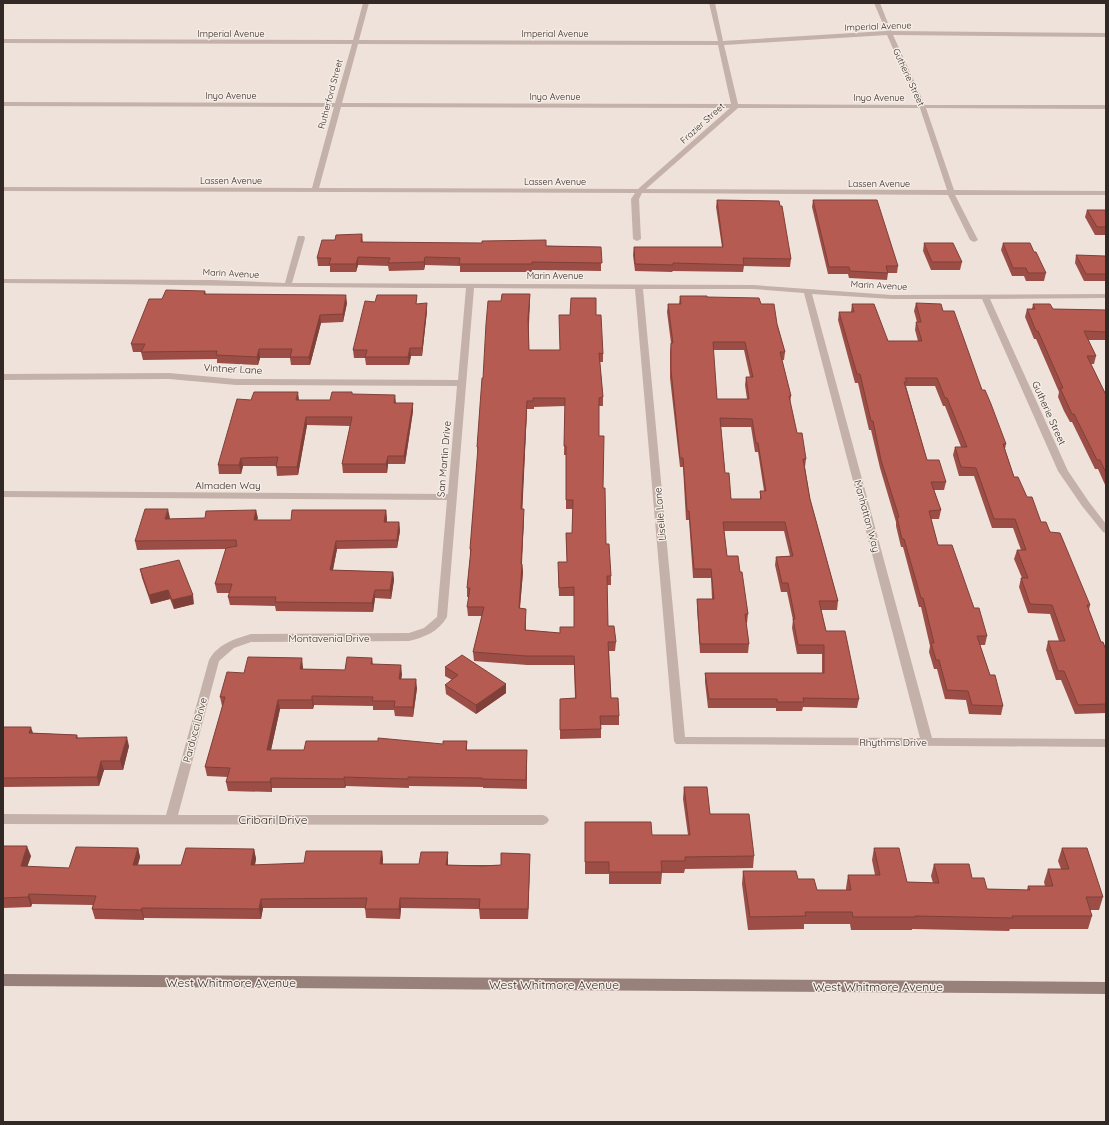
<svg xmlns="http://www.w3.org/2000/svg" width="1109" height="1125" font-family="Quicksand,sans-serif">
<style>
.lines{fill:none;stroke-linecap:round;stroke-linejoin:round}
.street{fill:#c4b1a9;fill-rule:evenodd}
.secondary{fill:#97817a;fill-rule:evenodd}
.wall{fill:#9c4e46;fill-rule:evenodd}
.shaded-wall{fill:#7f4039}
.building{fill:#b55b51;stroke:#7f4039;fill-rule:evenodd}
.labels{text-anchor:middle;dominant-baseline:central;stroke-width:3;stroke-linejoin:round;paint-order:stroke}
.far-street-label{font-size:9px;fill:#322927;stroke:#f6ede6}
.street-label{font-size:10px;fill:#322927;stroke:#f6ede6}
.near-street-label{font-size:12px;fill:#322927;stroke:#f6ede6}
</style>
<rect width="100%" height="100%" fill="#eee2db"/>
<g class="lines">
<g class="street">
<path d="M363,3H369L359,40L718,41L709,3H715L723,41L886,31L874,3H880L891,31L1106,33V37L893,35L925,105H1106V109L926,108L954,190L1106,191V195H955L978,240L974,242L970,240L948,195L642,193L639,199L641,239L637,241L633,239L631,199L635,193L3,191V187L312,188L334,107L3,106V102L335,103L352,44L3,43V39L353,40ZM887,35L918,105L738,104L724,45ZM358,44L718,45L731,104L342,103ZM341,107L730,108L638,189L319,188ZM738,108H920L947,190L646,189Z"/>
<path d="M298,236H304L305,238L292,283L753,285L892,295L1106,294V298L990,299L1068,471L1089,502L1106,524V533L1103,532L1082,506L1058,471L982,299H892L812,294L932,738L1106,739V747L676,744L674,741L635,289L474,288L447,617C438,632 425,637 409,641L251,642L234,648L219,661L178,815H543L547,817L549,820L547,823L543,825L3,824V814L166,815L209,660C218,644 234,639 251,634L409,633L424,628L437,617L447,500L3,497V491L448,494L457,386L236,385L169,379L3,380V374L169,373L236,379L458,380L466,288C311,288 157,284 3,283V279L212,280L285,283ZM643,289H753L804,293L920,738L685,737Z"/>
</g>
<path class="secondary" d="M3,974L1106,982V994L3,986Z"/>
</g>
<g class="wall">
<path d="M717,200L791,259L790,267L744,266L743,272L673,271L672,272L635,271L633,255L634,247H722L716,207Z"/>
<path d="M813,200L898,266L897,273H888L887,280L849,278L848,274H828L812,207Z"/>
<path d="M1087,210H1106V235H1095L1085,217Z"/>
<path d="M362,234L363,242L601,247V271L532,270V272H460V266L425,265L424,270L389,271L388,266L358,265L356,272H330V266H318L317,258L335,240Z"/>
<path d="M924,243L962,262L960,270H931L923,251Z"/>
<path d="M1003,243L1034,252L1046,273L1044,281H1026L1024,276H1012L1001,250Z"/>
<path d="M1076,255L1106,258V281H1084L1075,263Z"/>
<path d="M205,291L206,294L347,303L343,322L321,323L310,365H291L290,358H260L258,365L217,363V359L143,360L141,352H133L131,344L162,299Z"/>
<path d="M680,296L707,297L761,304L777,324L785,352L784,360H782L791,396L790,403L797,433L806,459L805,467L810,499L838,601L837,610H821L826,631L859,699L857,708L803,707L802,711H776V708H708L705,682V673H822V654H797L792,628L793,620L787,592H781L775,565L776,557L790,556L784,531H724L727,556L740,572L748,614L747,623H746L749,644L748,653H700L697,608V599H712L711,578H693L689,520H686L683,467H680L670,378V351L671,343L667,312L668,304H679ZM713,350H744L750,377H746L745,385L747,399H717ZM721,427H751L755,452H758L764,491H760V499H731L725,473Z"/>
<path d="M530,302L529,325V350H560L596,315L603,354V362H600L603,397V406H599V436L606,544L611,576V585H607L608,626L616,642L615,651H609L611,698L619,716V725H601V738L560,739V699L575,698L574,665H527L474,661L473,652L482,616H468L467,607L469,597H467V588L470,558V549L478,455L477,447L483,378ZM565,406L564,455H566V509H573L572,533H566L567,562L558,571L559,596H574V627L560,633L526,630V618L520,608L523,572L522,564L524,518L522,509L527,409H534V407Z"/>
<path d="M916,303L943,311L982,390L1006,444L1005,449L1014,477L1041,522L1050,532L1090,605L1089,610L1101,642L1106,650V713L1075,714L1061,680H1056L1046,650L1048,641H1059L1050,614L1028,613L1019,587L1021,578H1022L1014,559L1017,550H1021L1013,528H992L974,476H959L953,455L955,447H961L945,406H943L935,386H906L927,460L946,482L944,490H934L941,510L939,519H931L938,545L974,608L987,636L985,645H980L990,675L1003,706L1001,715L969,714L966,700L945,699L937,669H934L929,652L930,646L921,607H919L903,547H901L896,526V522L880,468L871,430H869L858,383H855L838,320L839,312H851L852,304L888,341H918L915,330L916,322H917L914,311Z"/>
<path d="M418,304L427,311L422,356H411L409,365H366L365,358H354L353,350Z"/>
<path d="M1033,304L1053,309L1106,310V340H1088L1096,356L1094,364H1091L1106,395V487L1098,469H1095L1072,422H1070L1064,411L1058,397L1059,392L1036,339H1034L1025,317L1027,309H1032Z"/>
<path d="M352,392V394L396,403H413V411L405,464H388L387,473H343L342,464L350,426L307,425L298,475L277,476L276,466H243L241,474H219L218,465L299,400H330Z"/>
<path d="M256,510L257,520H291L386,510L387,522H399L400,531L397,548L337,549L333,570L393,572L394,580L391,599L375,598L373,612L276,611L275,606L230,605L228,597L230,593H217L215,584L226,549L137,550L135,541L170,518L169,519L205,518Z"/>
<path d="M140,569L194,604L174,609L170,599L151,604L142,578Z"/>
<path d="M372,658L373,664L402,674L401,679L417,688L413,717L395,716L394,710H373V706L314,705L313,709H280L271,750H304L443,744L467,741V750L527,760V789L483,788V787L409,786V788L346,786L345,788H272V792L228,791L226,782L228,777L207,776L205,767L223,706H222L220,697L244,673L303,667V669L345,670Z"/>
<path d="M445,667L506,684V693L476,714L446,694L445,685L452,680L445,676Z"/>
<path d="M3,727L33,733L77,735L78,738L129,746L123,770H104L99,786L3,787Z"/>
<path d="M684,787L710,814L754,856L753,868L685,869L684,873H662L661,884H609V874H585V822L652,835H688L683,799Z"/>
<path d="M3,846L31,856L27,867L69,868L138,848L140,857L138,865H181L254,849L256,859L255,865L304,863L382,851L383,860V864H419L448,862V865H501L530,854L528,919H480L479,909L401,908L400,919L366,918L365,908H263L261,919L144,918V920L95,919L92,909L93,905L32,904L31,907L3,908Z"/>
<path d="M874,848L907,882L933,883L931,876L934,864L972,878L987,889L1027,890L1028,886H1045L1044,882L1048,869H1061L1058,861L1062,848L1103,897L1099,910H1090L1092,916L1088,929H1010L1009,931L912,929V930H851L850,924H804V929L748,930L742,884L743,871L798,879L817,890H846V888L848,875H875L872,860Z"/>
</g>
<g class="shaded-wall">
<path d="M358,257V265L356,272V264Z"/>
<path d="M425,257V265L424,270V262Z"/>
<path d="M530,294V302L528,326V318Z"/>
<path d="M346,295L347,303L343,322V314Z"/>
<path d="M427,303V311L422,356V348Z"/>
<path d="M320,315L321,323L310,365L309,357Z"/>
<path d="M410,348L411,356L409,365L408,357Z"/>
<path d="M259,349L260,358L258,365L257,357Z"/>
<path d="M298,392L299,400H296Z"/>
<path d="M395,395L396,403H394Z"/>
<path d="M527,401V409L522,518L521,509Z"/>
<path d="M413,403V411L405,464L404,456Z"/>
<path d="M306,417L307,425L298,475L297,467Z"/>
<path d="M388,456V464L387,473L386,464Z"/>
<path d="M241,458L243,466L241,474L239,465Z"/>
<path d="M168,509L170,518L167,528L165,519Z"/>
<path d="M524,509V518L521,572V564Z"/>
<path d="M256,510L258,518L255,528L254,520Z"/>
<path d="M386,510L387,519L385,530L384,522Z"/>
<path d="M399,522L400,531L397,548V540Z"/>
<path d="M336,541L337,549L331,579L330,570Z"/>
<path d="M522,564L523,572L519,617V608Z"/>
<path d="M393,572L394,580L391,599L390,590Z"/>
<path d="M168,590L170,599L151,604L149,595Z"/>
<path d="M375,590V598L373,612L372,603Z"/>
<path d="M193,595L194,604L174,609L172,600Z"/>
<path d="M302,658L303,667L302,678L300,669Z"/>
<path d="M401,665L402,674L400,688L399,679Z"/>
<path d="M416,679L417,688L413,717V707Z"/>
<path d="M506,684V693L476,714V705Z"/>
<path d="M312,696L314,705L313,709L312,700Z"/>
<path d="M278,700L280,709L269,759L267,750Z"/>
<path d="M31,727L34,736L29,733Z"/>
<path d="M127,737L129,746L123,770L120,761Z"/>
<path d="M101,761L104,770L99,786L97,777Z"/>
<path d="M344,777L346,786L345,788L344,779Z"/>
<path d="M271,778L272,788V792L270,782Z"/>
<path d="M27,846L31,856L24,876L21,866Z"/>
<path d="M138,848L140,857L135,874L133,865Z"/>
<path d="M254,849L256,859L253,874L251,865Z"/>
<path d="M382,851L383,860L381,873L380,864Z"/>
<path d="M448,852V862L447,875L446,865Z"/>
<path d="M530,854V863L528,919V909Z"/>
<path d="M29,894L32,904L31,907L28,897Z"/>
<path d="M400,898L401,908L400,919L399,909Z"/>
<path d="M261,899L263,908L261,919L259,909Z"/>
<path d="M142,908L144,918V920L141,910Z"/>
</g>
<g class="building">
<path d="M717,200L779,201L780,206H782L791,259L743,258L744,265L673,263V265L635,264L634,247H723Z"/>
<path d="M813,200H877L898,266H886L888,273L850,271L849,267H829Z"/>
<path d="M1087,210H1106V227H1097Z"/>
<path d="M362,234L361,242L482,243V241L546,240V246L601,247L602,263L532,262V264H459L460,258L425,257L424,262L388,263L390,258L358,257L356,264H329L331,258H317L322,240H335L336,235Z"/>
<path d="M924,243H953L962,262H932Z"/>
<path d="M1003,243H1030L1034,252H1036L1046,273H1028L1026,268H1013Z"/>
<path d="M1076,255L1105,256L1106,258V274H1086Z"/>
<path d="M166,290L205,291L204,294L346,295L343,314L320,315L309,357H290L292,349H259L257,357L216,355L217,351L141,352L145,344H131L149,299H162Z"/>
<path d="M502,294H530L528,318L529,350H560L559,315H570L571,298H596V315H601L603,354L599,353L603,397L599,398V436H604L603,488H605L606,544H609L611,576H607L608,626H614L616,642H608L611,698H618L619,716H600L601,729L560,730V699L576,698L574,656H526L473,652L484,607H467L470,588H467L471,549H470L478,447H477L482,378H483L486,324L488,301H501ZM533,398H565L564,446H566V500H573L572,533H566L567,562H558L559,588L574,587V627H560V633L525,630L526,609L519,608L522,564H521L524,509H521L527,401H533Z"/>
<path d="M377,295H417L416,304L427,303L422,348H410L408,357H365L367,350H353L365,301L375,302Z"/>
<path d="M680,296H707V297L759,298L761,304H774L777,324L785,352H780L791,396H789L797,433H802L806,459H803L810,499L838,601H819L826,631H845L859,699L803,698L804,702H777V699H709L705,673H824V645H798L793,619H795L788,583H782L776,557L793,556L785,522H723L727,556H738L740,572H742L748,614H745L749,644H700L697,599H714L711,569H694L689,511H687L683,458H680L671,370V343H673L668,304H681ZM713,342H745L753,377H746L749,399H717ZM720,418L752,419L756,443H758L766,491H760L761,499H731L729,473H725Z"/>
<path d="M916,303L941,304L943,311H954L982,390H985L991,404L1006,444H1003L1014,477H1018L1027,497H1032L1041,522H1046L1050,532L1060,533L1090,605H1087L1101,642H1103L1106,650V704L1078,705L1064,671H1058L1048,641H1065L1052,605L1030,604L1021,578H1028L1017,550H1026L1015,519H994L976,468L961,467L955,447H967L947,398H945L937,378H905L907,382H904L927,460H939L946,482H931L941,510L929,511L938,545H952L974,608H979L987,636H977L990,675H995L1003,706L972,705L968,691L947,690L939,660H936L931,643H934L923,598H921L904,539H902L897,517H899L881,460L873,421H871L860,374H857L839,312H854L852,304H874L888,341H922L916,322H921Z"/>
<path d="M1033,304H1050L1053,309L1106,310V332L1084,331L1096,356H1087L1106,395V473L1100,460H1097L1074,414H1072L1060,388H1063L1038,331H1036L1027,309H1035Z"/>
<path d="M254,392H298L296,400H330L332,392H352V394L395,395L394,403H413L404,456H388L386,464H342L352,417H306L297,467H276L278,457L241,458L239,465H218L237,399L251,400Z"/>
<path d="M145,509H168L165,519L205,518L206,511L256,510L254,520H291L292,510H386L384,522H399L397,540L336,541L330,570L393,572L390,590H375L372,603L275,602L276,597H228L232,584H215L226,548L237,546L236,540L135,541Z"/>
<path d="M179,560L193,595L172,600L168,590L149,595L140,569Z"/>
<path d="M462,655L506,684L476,705L445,685L458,675L445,667Z"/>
<path d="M248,657L302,658L300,669L345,670L347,657L372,658L371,664L401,665L399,679H416L413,707H394L395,701H372L373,697L312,696V700H278L267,750H304L306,741H378V738L443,744V741H467L466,750H527L526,780L482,779V778L408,777V779L344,777V779L271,778L270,782H226L230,768L205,767L225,697H220L227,672L244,673Z"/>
<path d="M3,727H31L29,733L77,735L76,738L127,737L120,761H101L97,777L3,778Z"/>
<path d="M684,787H707L710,814H749L754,856L685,857V861H661L662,872H609V862H585V822H651L652,835H690Z"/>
<path d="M3,846H27L21,866L69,868L76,847L138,848L133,865H181L186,848L254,849L251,865L304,863L306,851H382L380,864H419L421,852H448L446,865L482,866L501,865V853L530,854L528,909H479L480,899L400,898L399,909H365L367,898L261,899L259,909L142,908L141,910L92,909L96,896L29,894L28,897L3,898Z"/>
<path d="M874,848H899L907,882L939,883L934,864H969L972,878H984L987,889L1030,890L1028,886H1053L1048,869H1069L1062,848H1087L1103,897H1086L1092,916H1012L1013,918L915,916V917H853L852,912H805L806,916L750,917L743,871H796L798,879H814L817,890H851L848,875H880Z"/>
</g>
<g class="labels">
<g class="far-street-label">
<text transform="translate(878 26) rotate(-2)">Imperial Avenue</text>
<text x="231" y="33">Imperial Avenue</text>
<text x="555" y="33">Imperial Avenue</text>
<text transform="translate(909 77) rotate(65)">Gutherie Street</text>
<text transform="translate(330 94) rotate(-75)">Rutherford Street</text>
<text x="231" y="95">Inyo Avenue</text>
<text x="555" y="96">Inyo Avenue</text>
<text x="879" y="97">Inyo Avenue</text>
<text transform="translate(702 123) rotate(-42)">Frazier Street</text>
<text x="231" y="180">Lassen Avenue</text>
<text x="555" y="181">Lassen Avenue</text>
<text x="879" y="183">Lassen Avenue</text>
<text transform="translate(231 273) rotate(3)">Marin Avenue</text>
<text x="555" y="275">Marin Avenue</text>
<text transform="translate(879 285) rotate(3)">Marin Avenue</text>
</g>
<g class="street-label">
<text transform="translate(233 369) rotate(3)">Vintner Lane</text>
<text transform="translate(1049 413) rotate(66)">Gutherie Street</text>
<text transform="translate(444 459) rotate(-85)">San Martin Drive</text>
<text x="228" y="485">Almaden Way</text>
<text transform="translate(660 514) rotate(-95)">Liselle Lane</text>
<text transform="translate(867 516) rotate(75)">Manhattan Way</text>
<text x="329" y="638">Montavenia Drive</text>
<text transform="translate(195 730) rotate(-75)">Parducci Drive</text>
<text x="893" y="742">Rhythms Drive</text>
</g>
<g class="near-street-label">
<text x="273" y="819">Cribari Drive</text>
<text x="231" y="982">West Whitmore Avenue</text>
<text x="554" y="984">West Whitmore Avenue</text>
<text x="878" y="986">West Whitmore Avenue</text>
</g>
</g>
<rect width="1109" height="1125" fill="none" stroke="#322927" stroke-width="8"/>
</svg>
